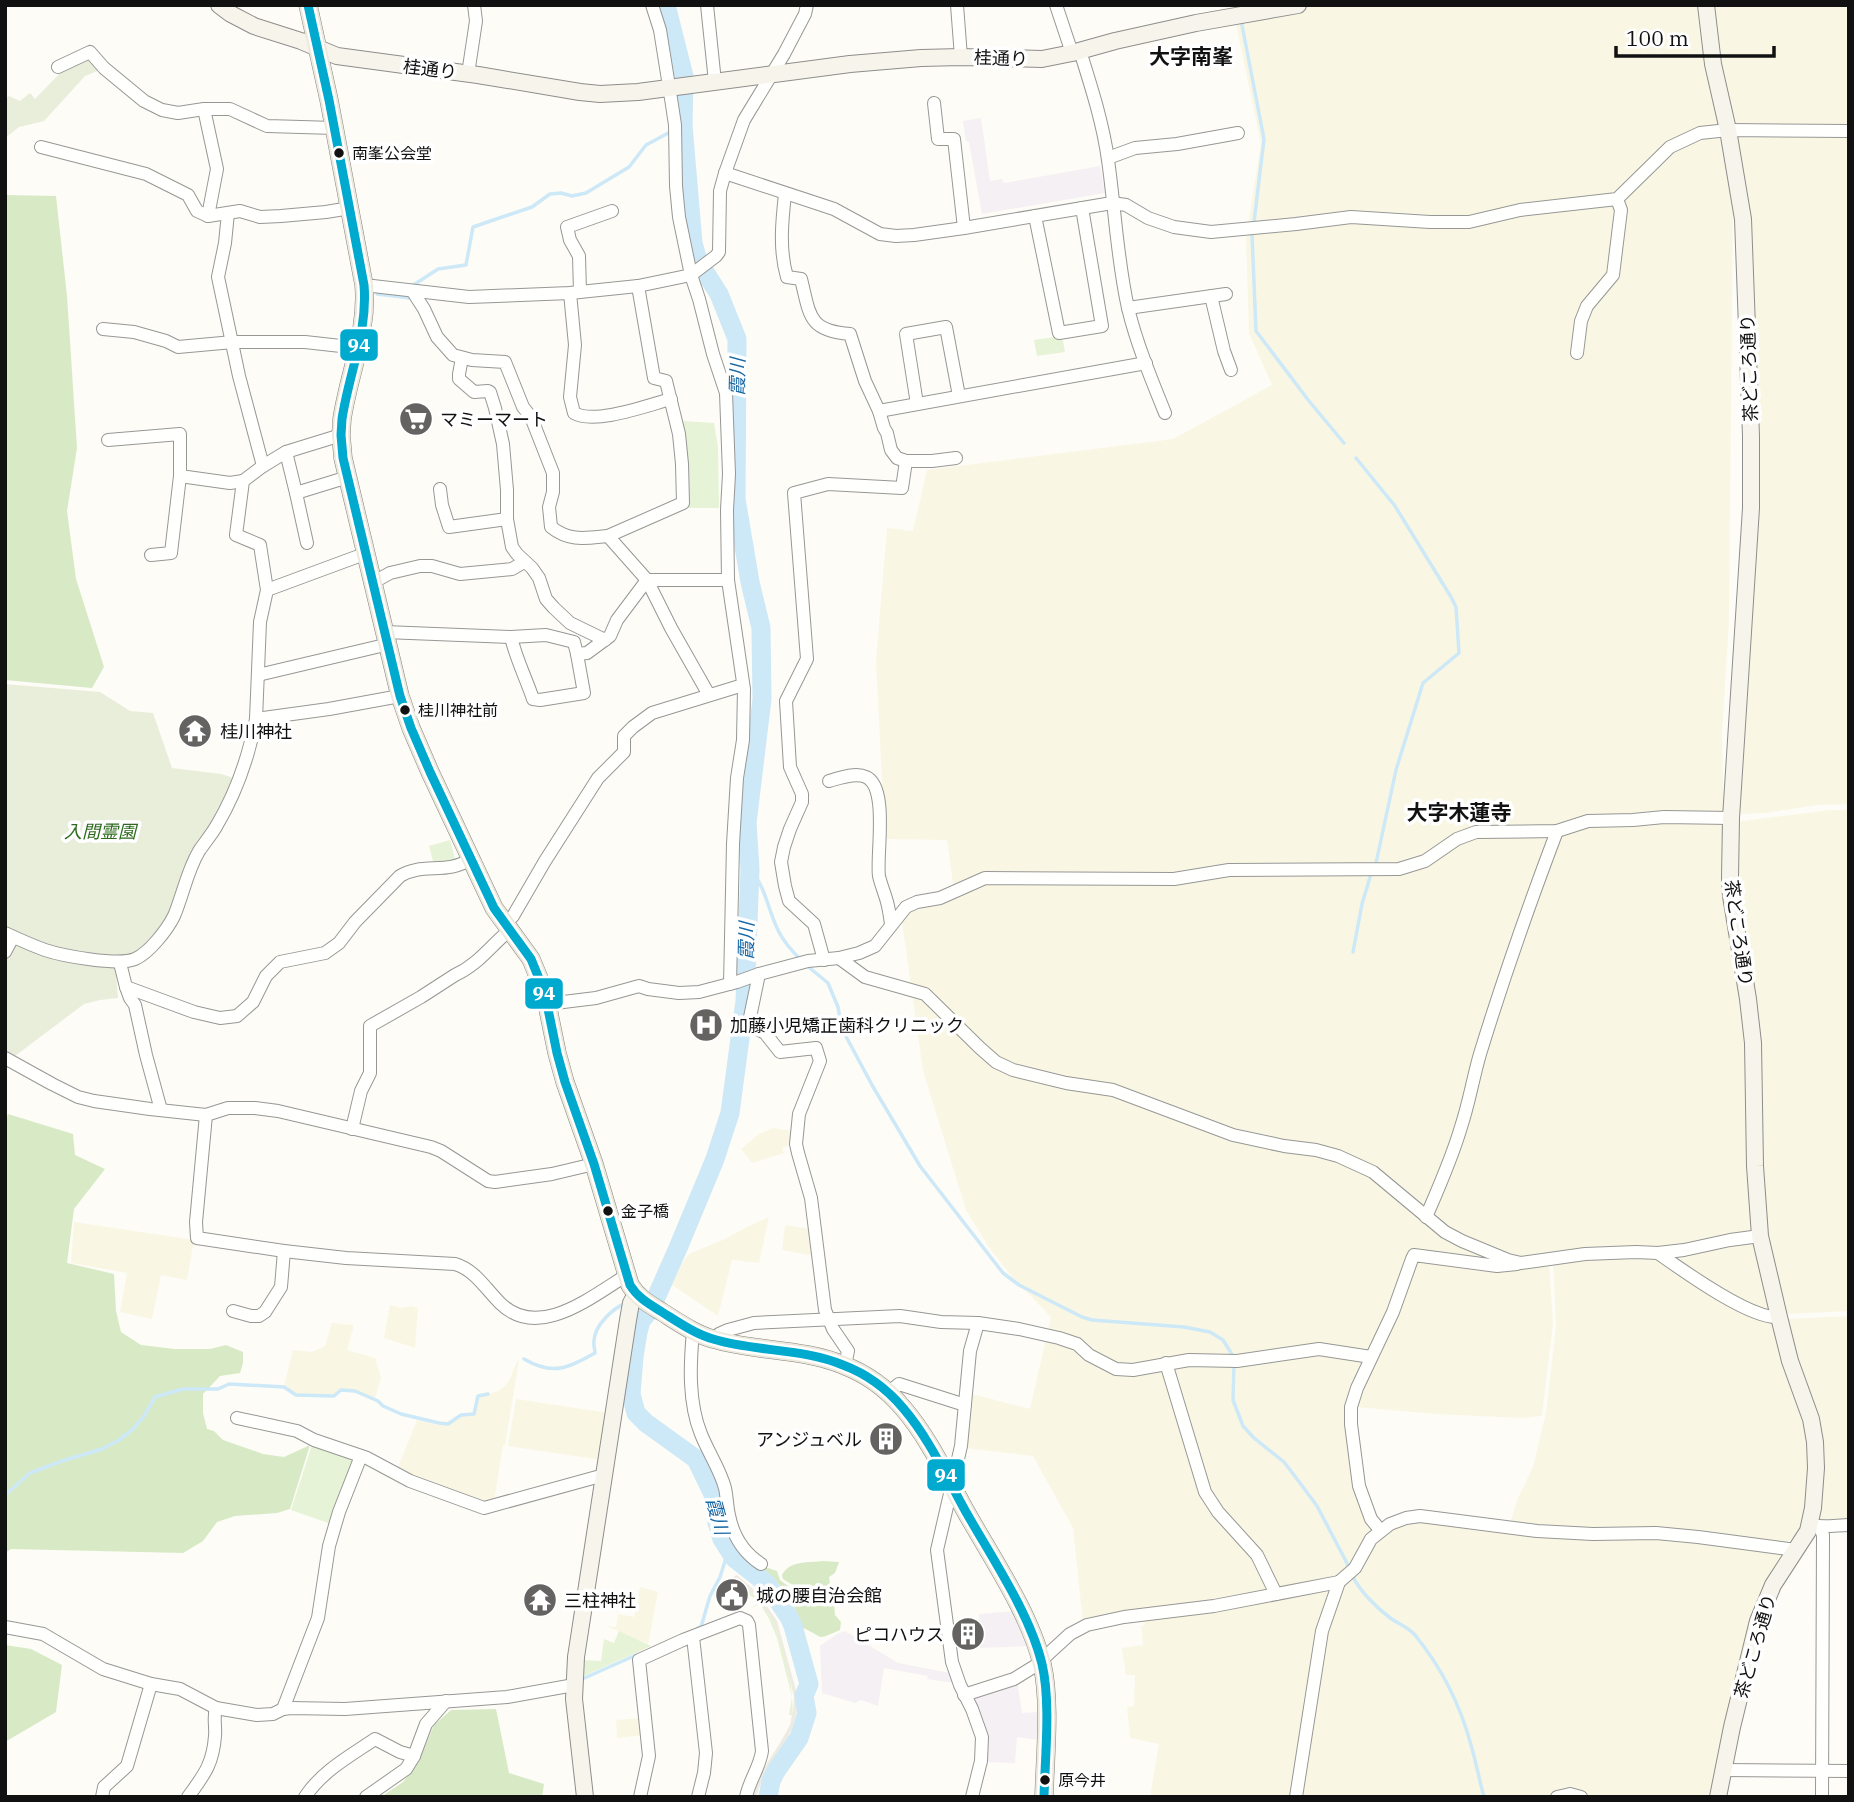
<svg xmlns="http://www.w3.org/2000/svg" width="1854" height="1802" font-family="'IBM Plex Serif','Noto Sans JP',serif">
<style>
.industrial{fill:#f5f0f3}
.farmland{fill:#f9f7e4}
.green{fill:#e7f3d7}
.forest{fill:#d8eac5}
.cemetery{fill:#e9eedb}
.plaza{fill:#edebe2}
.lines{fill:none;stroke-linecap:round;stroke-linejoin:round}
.stream{stroke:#cde8f7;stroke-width:3.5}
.river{stroke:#cde8f7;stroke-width:19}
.street-casing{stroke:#979795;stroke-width:14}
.secondary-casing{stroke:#8e8d8b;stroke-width:18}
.primary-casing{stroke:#858482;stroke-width:19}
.street{stroke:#fffffe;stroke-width:12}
.secondary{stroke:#f6f4eb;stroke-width:16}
.primary{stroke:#ede9dc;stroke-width:18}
.bus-1-casing{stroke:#fff;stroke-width:14}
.bus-1{stroke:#00a9ce;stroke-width:9}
.bus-dot{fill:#111;stroke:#fff;stroke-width:2.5}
.labels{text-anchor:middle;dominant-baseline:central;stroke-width:7;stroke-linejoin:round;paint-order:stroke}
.bus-label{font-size:16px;fill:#111;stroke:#fff;text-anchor:start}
.street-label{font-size:18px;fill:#111;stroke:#fff}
.poi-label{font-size:18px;fill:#111;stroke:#fff;text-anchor:start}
.park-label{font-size:18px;font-style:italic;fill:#2f6b1f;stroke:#fff}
.water-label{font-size:19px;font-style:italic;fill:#1768a6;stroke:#fff}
.quarter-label{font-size:21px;font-weight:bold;fill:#111;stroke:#fff}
.line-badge{stroke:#fff;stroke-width:2.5}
.badge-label{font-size:19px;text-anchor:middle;font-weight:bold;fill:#fff}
</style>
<rect width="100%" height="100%" fill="#fdfcf7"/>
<g class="industrial">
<path d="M981,118L990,181L1002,179L1004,183L1100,166L1105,193L982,214L969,142L966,141L963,121Z"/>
<path d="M1014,1611L1029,1646L980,1648L979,1614Z"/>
<path d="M845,1631L898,1663L950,1673L954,1683L927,1679L928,1676L884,1668L878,1706L861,1700L855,1703L822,1693L820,1646L837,1634Z"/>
<path d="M1017,1681L1022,1713L1039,1712V1740L1017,1737L1015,1763L984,1762L972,1698Z"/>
</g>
<g class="farmland">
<path d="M1232,5H1697L1733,208L1729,620L1722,734L1724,830L1722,878L1728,927L1745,1026L1771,1312L1746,1306L1670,1256L1508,1264L1412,1252L1391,1311L1350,1394L1358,1497L1371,1533L1389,1529L1411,1521L1655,1537L1781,1552L1784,1556L1711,1797H1150L1159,1744L1130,1738L1127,1707L1134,1706L1135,1675H1126L1122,1648L1143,1645L1141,1626L1145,1625L1143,1613L1083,1623L1073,1528L1033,1456L965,1448L968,1394L980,1396L1030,1409L1051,1317L1012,1277L990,1249L966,1210L923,1071L901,915L955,898L947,840L885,839L876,661L887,528L913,531L927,470L1173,439L1272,385L1249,333L1246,236L1261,144Z"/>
<path d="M1712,5H1849V128L1737,127L1732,123L1720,71Z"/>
<path d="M1738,134H1849V804L1817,805L1766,813L1741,814L1738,812L1758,505L1735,137Z"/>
<path d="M1831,810H1849V1311L1787,1314L1784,1313L1765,1229L1739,908L1736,826L1742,821Z"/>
<path d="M773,1128L793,1131V1144L782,1148L784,1153L752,1163L741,1149L759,1134Z"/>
<path d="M769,1217L759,1263L732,1260L718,1316L672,1285L682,1263L689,1254L725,1239L745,1228Z"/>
<path d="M74,1222L194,1240L187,1280L161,1275L152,1319L120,1312L127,1273L71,1263Z"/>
<path d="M785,1225L811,1229L815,1256L782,1250Z"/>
<path d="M1651,1255L1772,1322L1805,1420L1809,1447V1490L1804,1522L1799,1533L1782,1545L1603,1530L1516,1525L1511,1520L1518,1498L1533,1467L1546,1413L1556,1326L1553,1260Z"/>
<path d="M1418,1259L1549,1263L1553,1323L1542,1416L1520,1418L1436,1414L1356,1407L1358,1397Z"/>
<path d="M390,1305L402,1308L411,1306L418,1308L415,1348L384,1338Z"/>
<path d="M1849,1316V1522H1821L1818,1517L1801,1376L1787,1319Z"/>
<path d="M332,1323L354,1325L347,1350L375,1358L381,1378L375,1398L356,1390L341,1389L333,1395L297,1394L284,1386L293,1350L312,1352L325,1346Z"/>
<path d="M517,1361H519L505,1445H503L494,1502L484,1505L397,1470L417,1420L439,1425H449L461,1416L475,1415L479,1397L498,1391L505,1386L510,1379Z"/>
<path d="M516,1399L609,1413L601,1460L508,1446Z"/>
<path d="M640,1587L658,1592L648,1644L606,1626L616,1627L618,1614L634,1617Z"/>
<path d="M642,1718L644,1735L617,1738L616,1720Z"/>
</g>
<g class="green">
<path d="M1062,336L1065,352L1037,356L1034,340Z"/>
<path d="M683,421L714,423L718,447L719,508H687C690,479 688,450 683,421Z"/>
<path d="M450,840L455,859L434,865L429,846Z"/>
<path d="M312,1445L353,1456L354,1461L331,1524L291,1510Z"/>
<path d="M744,1586C757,1596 769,1609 775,1624C784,1646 795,1692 792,1715H789L792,1697L777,1638L769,1619L760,1604L751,1608L759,1603L742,1588Z"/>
<path d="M619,1631L651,1646L579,1678L580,1660L601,1661L604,1639L614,1643Z"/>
</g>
<g class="forest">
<path d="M6,195L56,196L67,296L77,448L67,511L76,579L104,667L92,688L5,680Z"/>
<path d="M8,1114L73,1134L75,1155L105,1169L74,1209L67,1263L114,1274L116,1311L121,1332L141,1345L175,1349H210L226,1345L243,1352V1363L240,1373L220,1376L203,1394V1413L207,1429L214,1431L223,1440L263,1454L284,1457L310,1445L290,1509L277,1513L235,1516L217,1522L203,1541L183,1553L11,1549L5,1553V1123Z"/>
<path d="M823,1561L839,1562L835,1573L829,1577L830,1583L827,1591L834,1603L835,1615L841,1622L840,1630C814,1641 826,1638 803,1628C795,1604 782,1584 762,1568H768L777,1571L780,1580L789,1587L792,1595L799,1599L796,1587L783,1579L782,1575C790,1560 808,1563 823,1561Z"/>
<path d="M5,1645L31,1649L62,1665L56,1712L5,1742Z"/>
<path d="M496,1709L509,1773L544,1784L542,1797H381L403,1782L419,1761L434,1725L451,1710Z"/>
</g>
<g class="cemetery">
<path d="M91,57L100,70L85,76L44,121L19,127L5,138V99L9,96L20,101L30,93L35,99L69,64Z"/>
<path d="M5,684L100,692L130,711L153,713L172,768L221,774L234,778L228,793L170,912L157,933L116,975L118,998L100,1000L84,1004L15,1056L5,1052Z"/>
</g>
<path class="plaza" d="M737,1575L758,1593L777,1621L797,1694V1711L793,1726L787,1740L764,1774L756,1797H753L760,1774L780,1743L790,1725L793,1709L794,1697L782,1647L773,1620L755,1595L732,1578Z"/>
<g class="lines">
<g class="stream">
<path d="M1241,20L1264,139L1254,222"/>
<path d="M1252,234L1256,331L1309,401L1344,443"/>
<path d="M412,288V286L438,269L466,265L473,227L532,207L550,194L561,193L572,196L586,193L629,167L646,145L672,131"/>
<path d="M377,294L410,298L411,295"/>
<path d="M1356,458L1395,506L1451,597L1456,607L1459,653L1423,683L1396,770L1376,863"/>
<path d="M750,869C766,887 768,911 779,932C784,942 792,951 800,959"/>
<path d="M1353,952L1362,904L1371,874"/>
<path d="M805,964L828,983L838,1007L842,1029L872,1085L920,1166L1003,1273L1019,1285L1082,1317L1092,1320L1184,1327L1210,1332L1223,1340L1233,1356"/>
<path d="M524,1359C553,1376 568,1368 595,1353C595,1349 593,1345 594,1341C594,1326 613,1308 626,1303"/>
<path d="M1234,1364L1233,1400L1243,1426L1254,1438L1284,1462L1303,1487L1317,1506L1349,1567"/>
<path d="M5,1495L30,1473L62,1461L102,1449L119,1440L132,1430L144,1416L155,1397L183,1389H218L229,1384L284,1387L296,1395L334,1396L341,1390L355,1391L378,1401L383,1406L401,1414L439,1423L448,1424L461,1415L474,1414L478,1396L488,1394"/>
<path d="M1353,1577C1360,1591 1376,1607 1389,1617C1398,1624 1407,1626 1415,1635C1441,1667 1460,1704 1471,1745C1476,1762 1479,1779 1484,1797"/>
<path d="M698,1628L701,1627L710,1596L720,1577L726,1558L730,1551"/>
<path d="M580,1680L636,1655"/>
</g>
<path class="river" d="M666,5L684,76L683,125L693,243L698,261L719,294L737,339L736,499L750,582L761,628L762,699L747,823L750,869L745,1001L730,1113L715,1159L678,1248L651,1309L641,1321L638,1332L634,1357L631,1394L636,1413L646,1423L696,1459L713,1494L716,1519L722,1539L734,1558L767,1584L789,1617L793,1626L809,1684L804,1696L807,1713L799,1738L776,1771L771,1781L768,1797"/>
<g class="street-casing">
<g id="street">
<path d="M652,5L660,30L672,105L675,125L676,186L679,217L691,275L699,299L713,354L726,393L729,474L727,510L728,580L744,689L743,740L737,778L733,844L730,984"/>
<path d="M707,5L715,82"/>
<path d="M957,5L961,57"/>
<path d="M1056,5L1072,53"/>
<path d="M1080,51C1091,86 1103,123 1108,160C1115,209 1117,259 1128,308C1136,342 1152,381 1165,413"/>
<path d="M58,67L90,52L104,68L144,101L162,110L178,113L204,109H230L267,126L335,128"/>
<path d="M468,74L476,21L474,5"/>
<path d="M934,103L938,139H954L964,228"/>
<path d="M204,109L217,169L208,216"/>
<path d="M41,147L146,174L188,195L197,211L208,216L240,211L260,217L281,216L326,212L350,208"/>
<path d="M1108,158L1135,148L1177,144L1238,133"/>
<path d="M725,173L834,209L880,234L896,236L914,235L964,228L1112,203L1126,205L1148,218L1174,227L1211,232L1296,224L1351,217L1430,222H1469L1520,210L1617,199L1670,147L1700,133L1728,130L1849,131"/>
<path d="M785,194C782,221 779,250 787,277L801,279C810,315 808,331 850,334L865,381L879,411L884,428L887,433L891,450L897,458L906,461L902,488L828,484L794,493L807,659L786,701L790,767L802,794V802L790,829L784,847L781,862L785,886L789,901L814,924L824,960"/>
<path d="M1035,216L1059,333L1102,326L1082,208"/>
<path d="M364,285L469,297L570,293L638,286L691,275L716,256L719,252L720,191L725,173L744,120L784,54L805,14L807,5"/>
<path d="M580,292L579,256L570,240L567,227L612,211"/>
<path d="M570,293L575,345L570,397L574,413C595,425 648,405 671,399"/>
<path d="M1211,296L1224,351L1231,370"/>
<path d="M1128,308L1226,294"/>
<path d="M103,329L134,332L166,341L178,347L233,342H305L359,348"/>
<path d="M1577,353L1581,321L1587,306L1613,275L1621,210L1617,199"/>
<path d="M462,358L459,374V379L474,392L488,391L490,392L495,408L503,444L507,490V519L512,547L517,554L532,568L539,578L546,599L554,608L570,623L605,640"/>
<path d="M917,404L906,334L946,327L959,396"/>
<path d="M879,411L1146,363"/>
<path d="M108,440L180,434V476L230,483L243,481"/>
<path d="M286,452L296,493L348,477"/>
<path d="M906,461H932L956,458"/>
<path d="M263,466L286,452L341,435"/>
<path d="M440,489L442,505L449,527L507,519"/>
<path d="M296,493L307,543"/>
<path d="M608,536L683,503L682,464L679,434L666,381L654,378L638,286"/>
<path d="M151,555L171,553L180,476"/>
<path d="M374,582L390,573L420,566H432L460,574L512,569L524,562"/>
<path d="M267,590L367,553"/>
<path d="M385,632L511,637L546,635L574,642L577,654L587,653L610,636L617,620L647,580L608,536C586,538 570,542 551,527L549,507L553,492V473L531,417L523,407L505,362L472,360L453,355L437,337L424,309L413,292"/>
<path d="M511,637C516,659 526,678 533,699L540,700L584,693L577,654"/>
<path d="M258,675L389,644"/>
<path d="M709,695L671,628L647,580H728"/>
<path d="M256,719L329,709L400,696"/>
<path d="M829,781C839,778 856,772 866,777C889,787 876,856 879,876C881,885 885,894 887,902C889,909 890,917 891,924"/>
<path d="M505,924L513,916L545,861L598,778L624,752V736L633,727L652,713L743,685"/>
<path d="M5,933C18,939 31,945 45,950C63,956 118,966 135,959C149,953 167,930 174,916C183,895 187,871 199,851C205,842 212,834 217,825C236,793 249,755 256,719L260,622L267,590L260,545L236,535L243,481L263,466L239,376L218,277L225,243L228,213"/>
<path d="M5,952L13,937"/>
<path d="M839,958L865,977L925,994L980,1048L996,1062L1013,1070L1066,1083L1113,1090L1233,1135L1284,1146L1316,1150L1338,1156L1373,1172L1445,1232L1462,1241L1508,1260L1521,1263L1585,1254L1636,1252L1658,1253L1684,1250L1730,1240L1760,1236"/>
<path d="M120,963L126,987L130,998L135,1005L146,1055L161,1110"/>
<path d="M759,974L749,1022L755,1028L765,1033L780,1052L816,1048L820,1061L799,1114L796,1144L798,1153L811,1198L825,1310L833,1329L848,1351L845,1366"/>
<path d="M126,987L194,1012L220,1018L237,1016L253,1002L266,976L280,962L325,953L339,943L355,922L400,876C422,862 448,875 470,859"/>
<path d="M547,1004L596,998L639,986L648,989L679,993L699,992L737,982L759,974L808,961L839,958L859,953L875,946L906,907L917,902L940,898L985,878L1174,879L1229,870L1399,869L1425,861L1457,839L1476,832L1557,831L1588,821L1633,820L1664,817L1731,818"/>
<path d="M5,1058L52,1084L78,1097L94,1101L150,1109L206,1115L228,1108H255L278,1111L431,1147L441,1151L488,1181L495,1182L552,1174L594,1164"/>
<path d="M206,1115L196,1222L197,1238L284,1251L346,1258L455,1264C475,1270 485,1288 500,1303C538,1341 591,1297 627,1275"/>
<path d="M352,1129L361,1091L370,1073V1026L421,997L455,975C478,965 491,945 510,930"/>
<path d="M1426,1217C1439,1187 1452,1158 1461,1127C1469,1103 1473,1078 1480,1054C1503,979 1529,905 1557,831"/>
<path d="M1658,1253C1682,1270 1751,1320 1779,1317"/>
<path d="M233,1311L251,1316H259L265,1312L281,1287L284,1251"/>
<path d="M693,1331C690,1364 688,1402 701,1434C708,1452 720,1469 725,1488C727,1497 727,1507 729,1515C733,1536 744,1553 761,1564"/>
<path d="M714,1340L719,1334L728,1330L754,1323L900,1316L941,1322L978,1323L1019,1329L1059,1338L1077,1344L1089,1355L1116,1369L1133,1370L1189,1360L1237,1361L1319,1349L1371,1357"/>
<path d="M1166,1363L1205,1492L1218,1512L1257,1555L1276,1594"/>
<path d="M888,1393L899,1384L965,1405"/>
<path d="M237,1418L297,1431L314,1440L367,1458L410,1481L484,1508L604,1475"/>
<path d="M1813,1525C1822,1528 1838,1525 1849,1525"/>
<path d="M1820,1528L1823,1535L1822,1797"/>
<path d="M1380,1530L1371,1519L1359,1486L1351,1424V1407L1357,1388L1393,1312L1412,1259L1414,1255L1497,1266L1517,1264"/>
<path d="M5,1627L43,1634L103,1669L151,1684L180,1689L216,1708L257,1715L273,1714L283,1709L291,1708L345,1709L507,1697L574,1685"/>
<path d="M693,1637L706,1753L704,1773L698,1797"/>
<path d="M964,1695L1014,1679L1035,1666L1070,1634L1087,1625L1124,1617L1214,1606L1339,1582"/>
<path d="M283,1709L318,1618L329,1546L339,1512L361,1456"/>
<path d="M1723,1770L1849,1771"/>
<path d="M102,1797L104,1787L127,1766L151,1684"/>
<path d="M188,1797C204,1775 213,1764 215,1736C216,1727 213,1718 216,1708"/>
<path d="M305,1797C322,1771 350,1756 375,1739L400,1752L414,1756"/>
<path d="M366,1797L406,1769L414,1756L426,1724L446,1701"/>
<path d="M640,1797L649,1756L639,1660L683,1640L740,1618L747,1621L749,1625L762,1751C760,1767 749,1781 746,1797"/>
<path d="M972,1797L981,1761L982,1737L972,1709L960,1685L952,1662L937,1550L961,1446L970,1351L978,1323"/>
<path d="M1296,1797L1322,1631L1339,1582L1355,1568L1371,1539L1390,1524L1406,1518L1420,1516L1537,1531L1593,1534L1656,1533L1698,1537L1796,1550"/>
<path d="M1557,1797L1570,1794L1581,1797"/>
</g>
</g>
<g class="secondary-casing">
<g id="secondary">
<path d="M219,5L231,14L254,26L301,41L337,56L478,75L580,92L600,94L638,92L850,64L921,58L961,57L1042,59L1072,53L1115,41L1196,23L1298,5"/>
<path d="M1706,5L1713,64L1728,130L1743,219L1751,436V508L1731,818L1730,877L1731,896L1748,999L1753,1043L1755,1166L1760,1236L1779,1317L1790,1361L1811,1419L1815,1442L1816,1468L1813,1508L1808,1531L1773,1585L1758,1621L1732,1727L1718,1797"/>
<path d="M585,1797L574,1699L576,1657L628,1320L631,1303L636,1294"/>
</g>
</g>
<g class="primary-casing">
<path id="primary" d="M308,5L329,100L364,285C368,332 349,373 342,419L341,435L343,458L400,696L411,728L430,772L494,908L531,959L540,981L547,1004L557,1053L565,1082L594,1164L630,1285C638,1298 649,1304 662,1312C678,1322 695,1334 713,1339C756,1352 802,1348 843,1365C867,1374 887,1389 903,1408C929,1438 947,1478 966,1512C992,1558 1030,1614 1042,1664C1051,1702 1045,1757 1044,1797"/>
</g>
<use href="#street" class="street"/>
<use href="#secondary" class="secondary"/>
<use href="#primary" class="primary"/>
<g class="bus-1-casing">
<path id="bus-1" d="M308,5L329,100L364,285C368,332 349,373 342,419L341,435L343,458L400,696L411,728L430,772L494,908L531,959L540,981L547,1004L557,1053L565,1082L594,1164L630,1285C638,1298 649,1304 662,1312C678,1322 695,1334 713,1339C756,1352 802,1348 843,1365C867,1374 887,1389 903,1408C929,1438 947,1478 966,1512C992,1558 1030,1614 1042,1664C1051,1702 1045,1757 1044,1797"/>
</g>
<use href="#bus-1" class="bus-1"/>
</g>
<defs>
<g id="supermarket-disc" transform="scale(1.75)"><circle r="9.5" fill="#646362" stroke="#fff"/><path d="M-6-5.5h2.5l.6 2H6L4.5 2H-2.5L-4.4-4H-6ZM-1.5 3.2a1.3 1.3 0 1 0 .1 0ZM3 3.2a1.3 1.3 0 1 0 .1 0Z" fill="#fff"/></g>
<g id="temple-disc" transform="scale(1.75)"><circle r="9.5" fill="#646362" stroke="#fff"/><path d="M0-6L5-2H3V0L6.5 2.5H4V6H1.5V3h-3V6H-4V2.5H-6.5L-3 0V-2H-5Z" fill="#fff"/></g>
<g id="hospital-disc" transform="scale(1.75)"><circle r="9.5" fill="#646362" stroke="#fff"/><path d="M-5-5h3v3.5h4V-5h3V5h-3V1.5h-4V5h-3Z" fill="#fff"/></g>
<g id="building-disc" transform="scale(1.75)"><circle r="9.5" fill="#646362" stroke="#fff"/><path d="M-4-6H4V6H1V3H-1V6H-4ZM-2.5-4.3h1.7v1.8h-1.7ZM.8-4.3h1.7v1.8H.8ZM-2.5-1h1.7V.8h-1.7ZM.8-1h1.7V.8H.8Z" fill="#fff"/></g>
<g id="civic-disc" transform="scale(1.75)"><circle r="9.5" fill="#646362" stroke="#fff"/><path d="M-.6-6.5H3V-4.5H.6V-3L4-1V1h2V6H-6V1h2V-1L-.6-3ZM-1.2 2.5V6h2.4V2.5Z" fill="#fff"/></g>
</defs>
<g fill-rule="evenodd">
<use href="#supermarket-disc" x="416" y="419"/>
<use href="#temple-disc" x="195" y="731"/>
<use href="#hospital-disc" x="706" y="1025"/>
<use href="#building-disc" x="886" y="1439"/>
<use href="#civic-disc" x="732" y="1595"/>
<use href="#temple-disc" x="540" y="1600"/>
<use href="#building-disc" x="968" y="1634"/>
</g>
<g class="bus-dot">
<circle cx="339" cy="153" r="6"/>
<circle cx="405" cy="710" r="6"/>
<circle cx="608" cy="1211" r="6"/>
<circle cx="1045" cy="1780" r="6"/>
</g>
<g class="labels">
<g class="bus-label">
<text x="352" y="153">南峯公会堂</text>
<text x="418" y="710">桂川神社前</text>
<text x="621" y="1211">金子橋</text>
<text x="1058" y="1780">原今井</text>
</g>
<g class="street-label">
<text transform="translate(1001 58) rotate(2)">桂通り</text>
<text transform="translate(430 69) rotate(7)">桂通り</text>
<text transform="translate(1749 368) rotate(-92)">茶どころ通り</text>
<text transform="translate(1739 933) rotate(82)">茶どころ通り</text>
<text transform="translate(1755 1646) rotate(-74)">茶どころ通り</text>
</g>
<g class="poi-label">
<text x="440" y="419">マミーマート</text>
<text x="220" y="731">桂川神社</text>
<text x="730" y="1025">加藤小児矯正歯科クリニック</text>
<text x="862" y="1439" text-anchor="end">アンジュベル</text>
<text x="756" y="1595">城の腰自治会館</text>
<text x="564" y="1600">三柱神社</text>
<text x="944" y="1634" text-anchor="end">ピコハウス</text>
</g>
<g class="park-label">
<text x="100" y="831">入間霊園</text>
</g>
<g class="water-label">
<text transform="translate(737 377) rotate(-89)">霞川</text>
<text transform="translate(746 941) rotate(-89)">霞川</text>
<text transform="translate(718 1516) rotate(75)">霞川</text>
</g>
<g class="quarter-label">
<text x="1191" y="56">大字南峯</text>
<text x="1459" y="812">大字木蓮寺</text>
</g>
</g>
<g class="line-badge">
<rect x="339" y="328" width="40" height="34" rx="7" fill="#00a9ce"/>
<rect x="524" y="977" width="40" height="33" rx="7" fill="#00a9ce"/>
<rect x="926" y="1458" width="40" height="34" rx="7" fill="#00a9ce"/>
</g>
<g class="badge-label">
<text x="359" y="352">94</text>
<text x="544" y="1000">94</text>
<text x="946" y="1482">94</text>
</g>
<rect width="1854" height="1802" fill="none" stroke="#111111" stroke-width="14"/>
<path d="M1616 46v10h158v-10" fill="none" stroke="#111111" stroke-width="3.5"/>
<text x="1626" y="46" font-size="21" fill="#111111" stroke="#ffffff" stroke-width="5" paint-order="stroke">100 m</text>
</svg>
